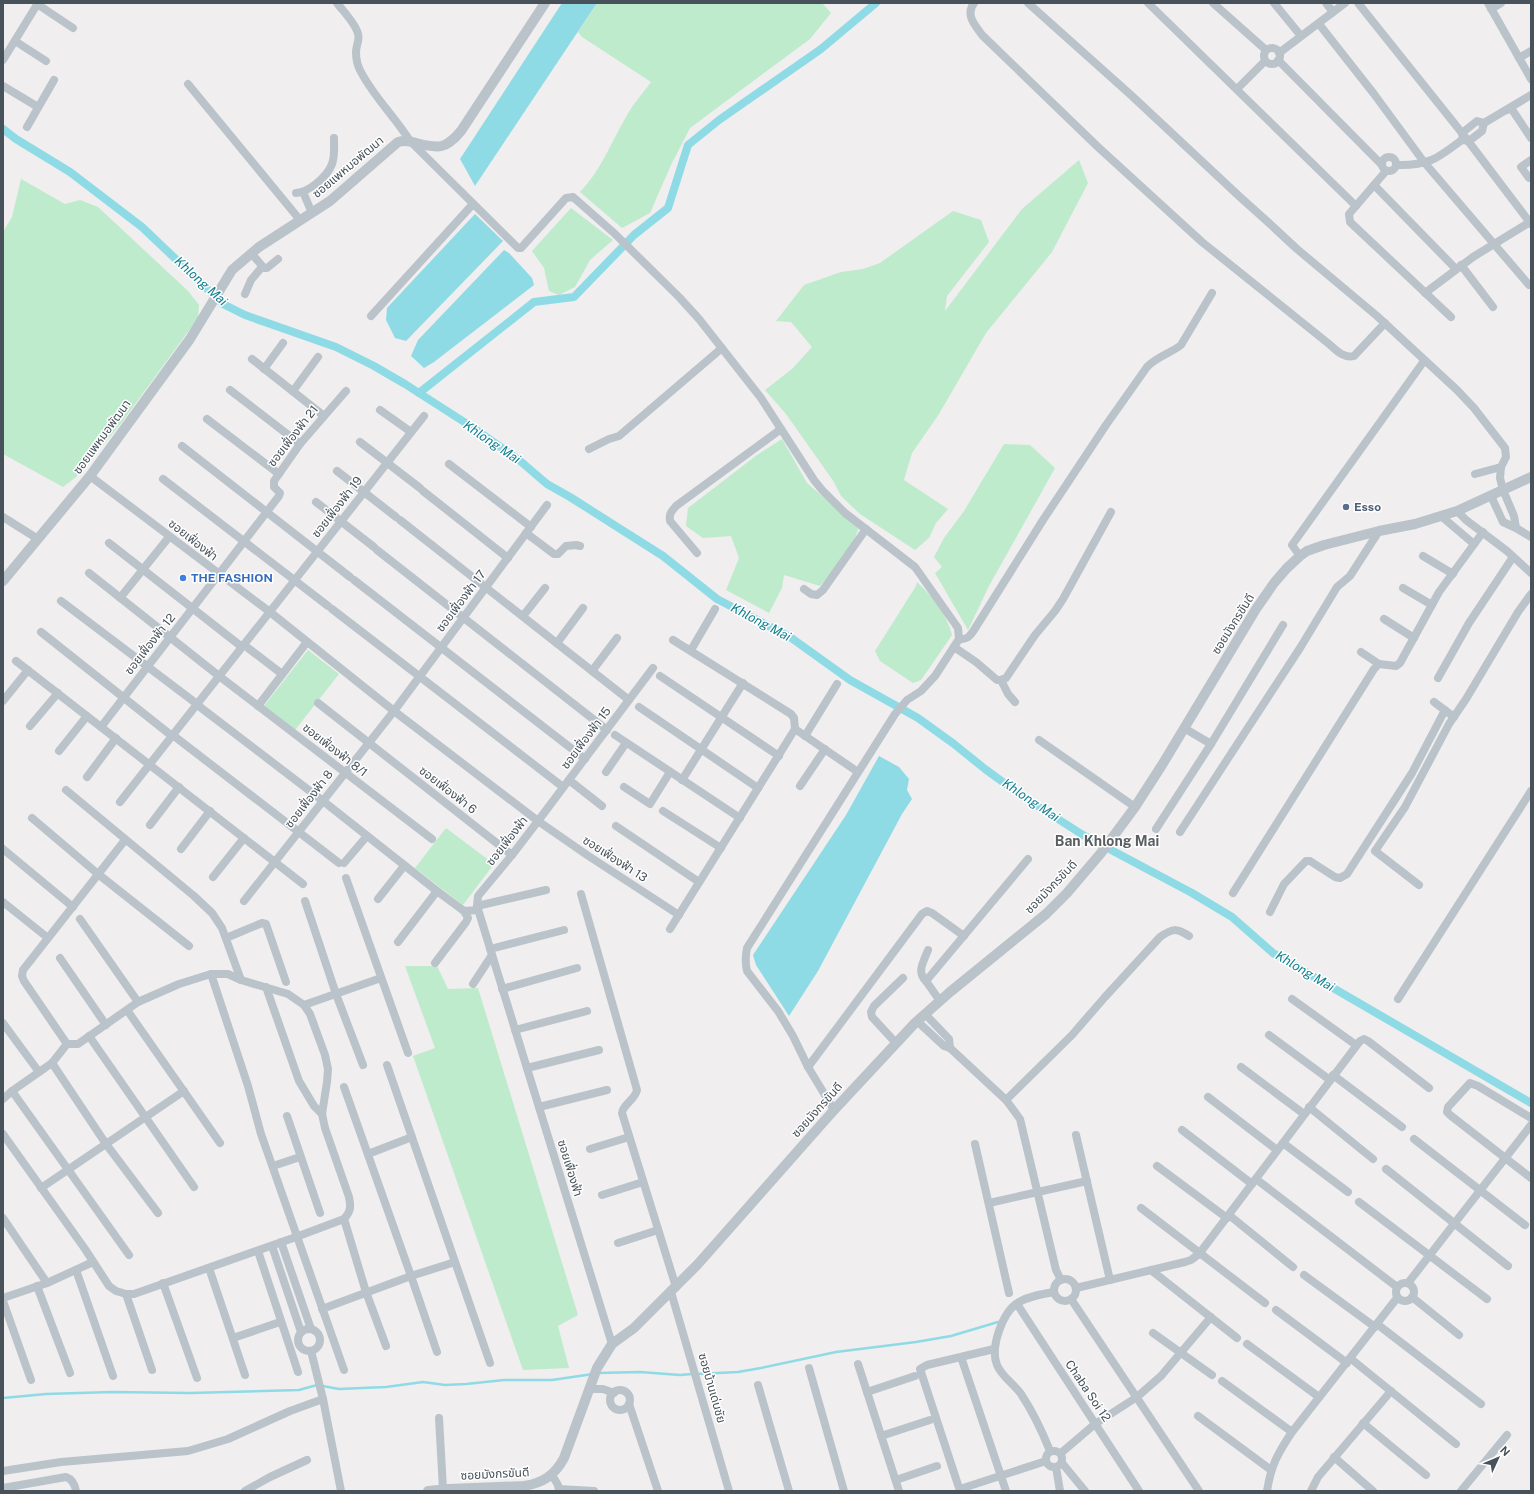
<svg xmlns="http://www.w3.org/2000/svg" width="1534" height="1494" font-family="'Public Sans','Noto Sans Thai',sans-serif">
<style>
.green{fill:#beebcc}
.water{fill:#8edbe6}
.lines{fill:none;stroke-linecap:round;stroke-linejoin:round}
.stream{stroke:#8edbe6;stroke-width:2.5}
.canal{stroke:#8edbe6;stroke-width:8}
.minor{stroke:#bac3ca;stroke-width:8}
.tertiary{stroke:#bac3ca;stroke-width:10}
.service-dot{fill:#5c6f8a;stroke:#fff;stroke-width:1.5}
.shop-dot{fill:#3f7fe0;stroke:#fff;stroke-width:1.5}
.labels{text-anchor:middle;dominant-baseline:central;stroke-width:3;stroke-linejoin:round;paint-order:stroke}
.street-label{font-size:12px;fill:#47525a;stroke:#fff}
.service-label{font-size:12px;font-weight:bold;fill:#4e5e75;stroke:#fff;text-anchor:start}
.shop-label{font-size:12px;font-weight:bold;fill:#366cbe;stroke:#fff;text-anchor:start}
.water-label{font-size:13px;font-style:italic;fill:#158190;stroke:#fff}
.quarter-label{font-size:14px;font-weight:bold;fill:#5b5f62;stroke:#fff}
</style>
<rect width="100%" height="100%" fill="#f0eeee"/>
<g class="green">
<path d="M597,3H822L831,13L810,39L690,128L671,165L650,213L622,228L580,192C601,170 611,143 626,117C633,104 643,93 651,82L582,37L578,32Z"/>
<path d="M1079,160L1088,183L1052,252L986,333L939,414L912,453L904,480L948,509L936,523L929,538L915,550L860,514L841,496L834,482L786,414L765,390L792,369L812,347L791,322L776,321L804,285L841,272L863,269L880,263L953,211L981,220L989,242L947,296L945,311L1022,209Z"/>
<path d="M21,179L65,204L80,200L98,207L188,291L199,305L198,318L119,426L76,477L63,487L3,454V232L12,217Z"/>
<path d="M571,208L613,240L590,260L575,287L559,295L549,291L544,268L532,251Z"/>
<path d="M782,439L807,483L837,509L860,525L848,555L820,586L784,575L782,588L769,613L726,590L739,558L731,536L703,538L686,526L688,508L757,455Z"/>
<path d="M1004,444L1030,445L1055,468L989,586L968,630L935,573L942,567L934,557L944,538L964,511Z"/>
<path d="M917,582C933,597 947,614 952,635L921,680L913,683L880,661L875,651L916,586Z"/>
<path d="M308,650L339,674L295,730L264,706Z"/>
<path d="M446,828L494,864L463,905L415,868Z"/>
<path d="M405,966H437L448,989L478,988L578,1315L558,1326L569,1368L523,1370L413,1056L435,1048Z"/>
</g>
<g class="water">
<path d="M562,3H597L475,186L460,159Z"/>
<path d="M475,214L503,241L406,341L395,338L386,320L387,308Z"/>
<path d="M504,250L509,253L532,278L534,285L434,362L424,368L411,356L418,340Z"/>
<path d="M879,756L899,767L909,779L907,790L912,799L902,814L818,971L789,1016L756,965L753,955L846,815Z"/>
</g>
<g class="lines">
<g class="stream">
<path d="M598,1373L640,1372L680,1375L692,1374"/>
<path d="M697,1374L738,1372L761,1368L836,1352L916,1342L951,1336L998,1322"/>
<path d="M3,1398L46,1394L112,1392L190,1393L299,1390L317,1385L339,1389L386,1387L423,1382L445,1385L466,1384L504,1380H552L593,1374"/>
</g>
<g class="canal">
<path d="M3,129L16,139L70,172L142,227L223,304L245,315L336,347L374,366L405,384L472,427L519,460L547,484L570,497L663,556L717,599L790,637L850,680L918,718L954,744L985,769L1022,796L1083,835L1192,893L1232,917L1273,953L1531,1103"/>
<path d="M419,393L534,302L574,297L634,235L668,208L688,145L719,120L821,49L876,3"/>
</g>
<g class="minor">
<path d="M337,3C343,11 356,24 358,34C360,40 356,45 356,52C356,58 358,67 361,72C374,97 395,117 410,141L518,248H521L566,198L573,197L614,233L679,297L699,319L761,398L814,480L822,490L845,513L915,567L958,628L959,639L935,676L921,691L907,700L895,714L747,948C745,957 745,962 747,971L778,1011L793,1036L808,1067L834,1110"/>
<path d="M974,3C965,15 975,25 982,35L1098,147L1202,242L1329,344C1336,350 1344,359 1354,356L1385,323"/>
<path d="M1028,3L1132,96L1240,197L1269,223L1297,249L1377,316L1457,390L1474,408L1505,448L1506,457L1501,467L1500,478L1503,490L1514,516L1516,528L1503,522L1491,496"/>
<path d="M1148,3L1356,206"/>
<path d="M1213,3L1266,50"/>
<path d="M1274,3L1301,36"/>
<path d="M1326,3L1333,12"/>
<path d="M1358,3L1462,133L1531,224"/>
<path d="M1488,3L1531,79"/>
<path d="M37,4L73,28"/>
<path d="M1491,9L1501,3"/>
<path d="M1319,24L1374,94L1424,162L1529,285"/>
<path d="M15,41L46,61"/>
<circle cx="1272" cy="56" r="8"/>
<path d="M1279,53L1345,3"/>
<path d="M1519,58L1531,51"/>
<path d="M3,60L38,3"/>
<path d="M1278,60L1381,164"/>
<path d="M188,84L300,220"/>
<path d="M3,86L38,107"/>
<path d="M1237,89L1265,61"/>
<path d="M1507,110L1511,108L1531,138"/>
<path d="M27,127L54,80"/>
<path d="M1463,138L1462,133L1477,121L1484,123"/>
<path d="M1463,140L1469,141L1482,131L1484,123L1531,95"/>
<circle cx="1389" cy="164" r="7"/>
<path d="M1531,160L1521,167L1529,178L1531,177"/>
<path d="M1396,165C1429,166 1438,158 1463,139"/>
<path d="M1386,171L1349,214L1350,222L1451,317"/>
<path d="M1374,185L1456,269"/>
<path d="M303,192L312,213"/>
<path d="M296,193C309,192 327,177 332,164C335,156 334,147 334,138"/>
<path d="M251,253L264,268H267L278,259"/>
<path d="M1461,265L1493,307"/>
<path d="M1425,293L1473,257L1530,222"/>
<path d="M245,294L251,280L262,267"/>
<path d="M371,316L473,204"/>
<path d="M252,359L324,416"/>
<path d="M264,369L283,343"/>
<path d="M230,390L300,444"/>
<path d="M293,391L318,357"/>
<path d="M380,410L411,432"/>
<path d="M207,419L279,474"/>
<path d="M360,442L420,488"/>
<path d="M182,446L350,577"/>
<path d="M589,449L609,439L619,436L722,348"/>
<path d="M449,464L531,527"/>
<path d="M337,471L396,517"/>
<path d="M1475,474L1501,467"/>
<path d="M90,476L270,612L394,711L538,821L512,855L478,896L477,906L612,1344"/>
<path d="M163,479L328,606"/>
<path d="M423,491L508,558"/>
<path d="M316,502L374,547"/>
<path d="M1457,511L1466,520L1507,551L1531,573"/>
<path d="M1441,516L1474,544"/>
<path d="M3,517L38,539"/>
<path d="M400,520L629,700"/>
<path d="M1516,528L1531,537"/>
<path d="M526,533L554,554H558L566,546L576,545L580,546"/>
<path d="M109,543L242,647"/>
<path d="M377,550L607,730"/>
<path d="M697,553L670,521C669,514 671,512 676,506L781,429"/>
<path d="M1300,556L1292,545L1424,361"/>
<path d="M1423,556L1453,574"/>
<path d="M89,573L219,676"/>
<path d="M354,580L585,759"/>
<path d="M1403,588L1432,605"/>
<path d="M804,589L811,594L817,595L823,590L866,529"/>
<path d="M120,598L169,537"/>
<path d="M61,601L197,704"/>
<path d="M332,609L563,787"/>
<path d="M523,616L545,588"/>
<path d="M1384,619L1414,638"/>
<path d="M41,632L172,736"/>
<path d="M959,639C967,640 970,636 974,630L1043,520L1106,425L1147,367C1156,357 1171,353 1181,345L1212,293"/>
<path d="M557,643L583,608"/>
<path d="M954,647L976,662L997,680H1001L1006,678L1035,635L1055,611L1063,599L1111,512"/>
<path d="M248,648L282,674"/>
<path d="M691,650L715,609"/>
<path d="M1361,652L1379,664"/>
<path d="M16,661L303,884"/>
<path d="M653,668L538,821L587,855L679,915"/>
<path d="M592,671L617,638"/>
<path d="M660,676L779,756"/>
<path d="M1438,678L1469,623L1513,557"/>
<path d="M223,679L432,839"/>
<path d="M1001,680L1008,694L1015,702"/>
<path d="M3,701L28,670"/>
<path d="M1434,702L1454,717"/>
<path d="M318,703L512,855"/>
<path d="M258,706L307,642"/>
<path d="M200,707L323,801L437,891L464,911L478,910"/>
<path d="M639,707L758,788"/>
<path d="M30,726L58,693"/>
<path d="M101,727L279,496L280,493L274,487V481L300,444L346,391"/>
<path d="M1184,728L1211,744"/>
<path d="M795,729L858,772"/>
<path d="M615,735L740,818"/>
<path d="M174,736L339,863"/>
<path d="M805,736L837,684"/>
<path d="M1039,740L1135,807"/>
<path d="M59,751L87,716"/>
<path d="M606,772L626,743"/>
<path d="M87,777L116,738"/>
<path d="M569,780L602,806"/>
<path d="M682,780L743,683"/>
<path d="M800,786L825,749"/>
<path d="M624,787L650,804L670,772"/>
<path d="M66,790L194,896L212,913L222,928L241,980"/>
<path d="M120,802L424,416"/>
<path d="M663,811L721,848"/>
<path d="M32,818L98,874L189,946"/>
<path d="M150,825L179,787"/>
<path d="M616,826L699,882"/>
<path d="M1156,829L1211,744L1283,625"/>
<path d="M1180,832L1300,648L1337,587L1350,576L1379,531"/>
<path d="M3,849L73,907"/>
<path d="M181,849L210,811"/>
<path d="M344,863L367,836"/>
<path d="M213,877L244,838"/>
<path d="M346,878L408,1053"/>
<path d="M1419,885L1375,851L1405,807L1449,724L1466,699L1518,612L1531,594"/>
<path d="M1233,893L1374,669L1379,664L1396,666L1400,663L1439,592L1483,532"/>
<path d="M581,894L637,1090C635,1100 623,1104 622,1113L676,1287"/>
<path d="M378,899L404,866"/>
<path d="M244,901L394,711L547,505"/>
<path d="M305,901L336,994L363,1065"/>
<path d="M3,902L48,938"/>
<path d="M477,906L546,890"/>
<path d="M1270,912L1284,884L1306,861H1310L1335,877L1340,878L1347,874L1412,773L1445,710"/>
<path d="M80,919L138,1002"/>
<path d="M670,929L795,729L794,718L791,714L673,640"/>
<path d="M226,938L262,923L266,924L286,982"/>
<path d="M398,942L437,891"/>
<path d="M490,949L564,930"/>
<path d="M60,958L106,1025"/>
<path d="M435,963L466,922L468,918L464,911"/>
<path d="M211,974L248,1086L261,1134L344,1370"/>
<path d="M926,981C916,972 924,961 928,950"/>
<path d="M473,984L492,955"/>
<path d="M266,987L299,1081L314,1106L322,1114"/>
<path d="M502,989L577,968"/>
<path d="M1292,999L1356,1045"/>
<path d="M1398,999L1531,791"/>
<path d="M940,1001L926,981L1028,859"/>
<path d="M304,1005L381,978"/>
<path d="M127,1010L220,1143"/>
<path d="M925,1014L949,1039L950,1048"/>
<path d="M917,1021L944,1046L950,1048L1006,1100L1020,1119L1056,1270L1061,1280"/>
<path d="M3,1023L39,1072"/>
<path d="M515,1030L587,1011"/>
<path d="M1269,1035L1330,1080"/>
<path d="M89,1036L194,1187"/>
<path d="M896,1043L872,1017L871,1012L874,1006L903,978"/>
<path d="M67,1044L24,981L22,976L23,970L125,840"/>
<path d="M52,1063L106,1144L158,1213"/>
<path d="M387,1065L490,1363"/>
<path d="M808,1067L922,914L927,911L932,913L964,936"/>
<path d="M1241,1067L1304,1114"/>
<path d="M527,1068L599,1050"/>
<path d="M1333,1075L1402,1127"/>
<path d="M344,1087L411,1276L437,1352"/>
<path d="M12,1091L129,1255"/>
<path d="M1208,1097L1277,1150"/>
<path d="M3,1099L12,1091L52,1063L67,1044H78L138,1002L179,984L211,974H228L241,980L288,994L304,1005L310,1014L325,1055L328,1069L327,1082L322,1114L325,1128L349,1197C351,1207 351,1211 344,1219L296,1237L134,1294H126L116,1291L109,1286L85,1249L3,1134"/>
<path d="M1006,1100L1072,1035L1105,997L1160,937C1173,928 1176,928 1189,936"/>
<path d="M539,1107L607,1090"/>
<path d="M1309,1107L1373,1159"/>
<path d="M287,1116L320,1213"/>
<path d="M1531,1118L1478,1086L1470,1083L1448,1107L1447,1112L1450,1115L1531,1178"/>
<path d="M1182,1130L1252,1184"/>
<path d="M1076,1135L1110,1280"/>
<path d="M1414,1139L1525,1225"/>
<path d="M1283,1143L1348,1192"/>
<path d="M975,1144L1009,1293"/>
<path d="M590,1149L629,1137"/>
<path d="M368,1154L412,1137"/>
<path d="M273,1166L300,1157"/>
<path d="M1157,1166L1227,1218"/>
<path d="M1386,1169L1508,1266"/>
<path d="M1256,1179L1397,1287"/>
<path d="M41,1188L184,1091"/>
<path d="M602,1195L643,1182"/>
<path d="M1359,1202L1487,1299"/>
<path d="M989,1203L1087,1181"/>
<path d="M1141,1208L1265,1303"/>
<path d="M1229,1215L1293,1267"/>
<path d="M3,1218L47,1283"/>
<path d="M344,1219L366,1292L386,1346"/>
<path d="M281,1242L311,1329"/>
<path d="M618,1243L658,1230"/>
<path d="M272,1246L301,1332"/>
<path d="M258,1251L298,1372"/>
<path d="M209,1268L245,1375"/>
<path d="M76,1270L113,1376"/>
<path d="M1151,1270L1237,1338"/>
<path d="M1304,1275L1375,1327"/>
<circle cx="1065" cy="1290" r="11"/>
<circle cx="1405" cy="1292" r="9"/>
<path d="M163,1283L197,1378"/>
<path d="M1408,1283L1531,1125"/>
<path d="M37,1286L70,1373"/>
<path d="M1076,1288L1185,1262L1191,1260L1199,1254L1360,1041L1364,1039L1368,1041L1429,1088"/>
<path d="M671,1292L729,1491"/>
<path d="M126,1294L152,1370"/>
<path d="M1412,1297L1459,1335"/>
<path d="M3,1298L47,1283L93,1262"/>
<path d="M1071,1299L1199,1491"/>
<path d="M3,1301L31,1380"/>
<path d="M1017,1304L1139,1491"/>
<path d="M322,1309L411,1276L455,1262"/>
<path d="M1276,1310L1347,1363"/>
<path d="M1377,1324L1481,1404"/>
<circle cx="309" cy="1340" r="11"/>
<path d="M1153,1333L1212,1375"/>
<path d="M233,1338L280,1322"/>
<path d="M1247,1344L1319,1397"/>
<path d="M311,1351L323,1399L341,1491"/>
<path d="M961,1357L1006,1491"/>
<path d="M1350,1358L1456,1444"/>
<path d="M858,1364L899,1491"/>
<path d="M809,1368L844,1491"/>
<path d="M1222,1381L1292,1432"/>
<path d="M758,1385L789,1491"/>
<path d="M589,1389H603L614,1393"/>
<circle cx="620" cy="1400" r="10"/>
<path d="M867,1392L915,1376"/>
<path d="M629,1404L658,1491"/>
<path d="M1198,1416L1271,1470"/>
<path d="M439,1418L443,1489"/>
<path d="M1363,1423L1426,1475"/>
<path d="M881,1436L930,1420"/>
<circle cx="1054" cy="1459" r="8"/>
<path d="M1050,1451C1042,1431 1033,1412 1021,1394C1014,1384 1002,1377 997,1365C990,1348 1002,1312 1019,1302C1030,1296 1042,1294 1054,1292"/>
<path d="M1061,1453L1095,1424L1137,1397L1161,1376L1211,1317"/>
<path d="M1334,1457L1373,1491"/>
<path d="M1062,1463L1085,1491"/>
<path d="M1056,1467L1060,1491"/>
<path d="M3,1471L61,1462L188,1451L228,1439L290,1411L323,1399"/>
<path d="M552,1475L558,1485L559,1491"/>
<path d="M896,1480L937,1466"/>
<path d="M3,1488L66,1477C72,1479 75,1485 76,1491"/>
<path d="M559,1489L594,1491"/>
<path d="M960,1489L1046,1461"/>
<path d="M245,1491L270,1477L307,1460"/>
<path d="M960,1491L920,1369L927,1365L994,1349"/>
<path d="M1267,1491C1271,1465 1278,1453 1292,1432L1397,1298"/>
<path d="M1311,1491L1318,1477L1391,1391"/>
<path d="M1461,1491L1507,1435"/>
</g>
<g class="tertiary">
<path d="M3,581L90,476L190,339L232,270L259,247L330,201L398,142C405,140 410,141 416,143C439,149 446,149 461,131L545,3"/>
<path d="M428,1491L449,1489L524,1486C543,1483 555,1475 564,1458L597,1368L612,1344L634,1328L698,1264L834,1110L915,1023L950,992L1046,914L1067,893L1101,853L1135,807L1162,765L1256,609L1274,583L1287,568L1300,556L1307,551L1324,545L1379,531L1415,524L1457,511L1531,477"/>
</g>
</g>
<circle class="service-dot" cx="1346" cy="507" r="4"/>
<circle class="shop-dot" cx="183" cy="578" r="4"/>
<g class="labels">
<g class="street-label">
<text transform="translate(348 167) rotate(-40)">ซอยแพหมอพัฒนา</text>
<text transform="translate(293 436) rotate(-52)">ซอยเฟื่องฟ้า 21</text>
<text transform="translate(102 437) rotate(-54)">ซอยแพหมอพัฒนา</text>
<text transform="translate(337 507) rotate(-52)">ซอยเฟื่องฟ้า 19</text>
<text transform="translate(193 540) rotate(38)">ซอยเฟื่องฟ้า</text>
<text transform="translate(461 601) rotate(-53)">ซอยเฟื่องฟ้า 17</text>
<text transform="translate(1233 624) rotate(-58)">ซอยมังกรขันดี</text>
<text transform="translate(150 644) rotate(-52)">ซอยเฟื่องฟ้า 12</text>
<text transform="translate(586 738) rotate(-53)">ซอยเฟื่องฟ้า 15</text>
<text transform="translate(335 750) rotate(38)">ซอยเฟื่องฟ้า 8/1</text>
<text transform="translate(448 790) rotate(38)">ซอยเฟื่องฟ้า 6</text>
<text transform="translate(309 799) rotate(-52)">ซอยเฟื่องฟ้า 8</text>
<text transform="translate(507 841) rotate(-52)">ซอยเฟื่องฟ้า</text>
<text transform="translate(615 859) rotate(33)">ซอยเฟื่องฟ้า 13</text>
<text transform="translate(1051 887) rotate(-46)">ซอยมังกรขันดี</text>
<text transform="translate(817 1110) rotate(-48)">ซอยมังกรขันดี</text>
<text transform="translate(570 1168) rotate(73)">ซอยเฟื่องฟ้า</text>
<text transform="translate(712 1388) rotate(74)">ซอยบ้านเด่นชัย</text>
<text transform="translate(1088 1391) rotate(56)">Chaba Soi 12</text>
<text transform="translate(495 1474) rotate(-3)">ซอยมังกรขันดี</text>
</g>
<g class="service-label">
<text x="1354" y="507">Esso</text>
</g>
<g class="shop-label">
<text x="191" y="578">THE FASHION</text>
</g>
<g class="water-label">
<text transform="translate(201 281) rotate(42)">Khlong Mai</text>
<text transform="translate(492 442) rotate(34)">Khlong Mai</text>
<text transform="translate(761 622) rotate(28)">Khlong Mai</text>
<text transform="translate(1031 800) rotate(34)">Khlong Mai</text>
<text transform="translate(1305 971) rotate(31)">Khlong Mai</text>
</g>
<g class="quarter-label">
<text x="1107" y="841">Ban Khlong Mai</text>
</g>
</g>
<rect width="1534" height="1494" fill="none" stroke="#47525a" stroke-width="8"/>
<g transform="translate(1498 1458) rotate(46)" stroke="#ffffff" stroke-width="3" paint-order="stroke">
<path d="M0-3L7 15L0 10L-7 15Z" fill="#47525a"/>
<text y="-6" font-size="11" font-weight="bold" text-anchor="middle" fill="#47525a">N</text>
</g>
</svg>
